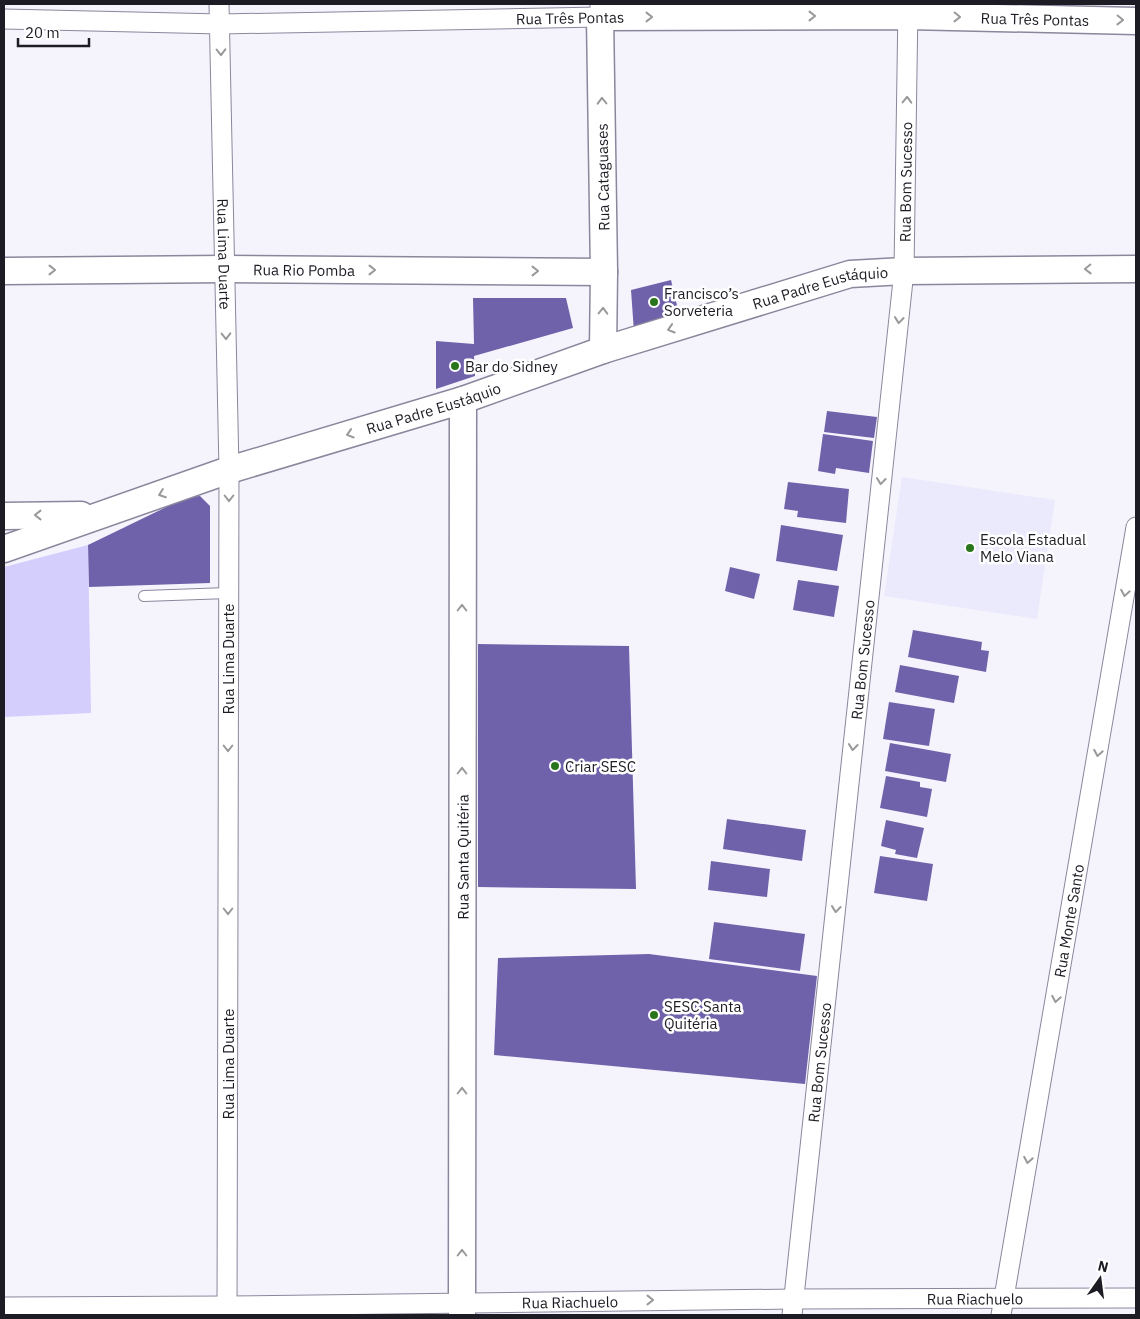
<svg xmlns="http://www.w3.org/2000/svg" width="1140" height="1319" font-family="'IBM Plex Sans',sans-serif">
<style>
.built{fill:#ebe9fc}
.green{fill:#d4cefc}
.building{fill:#7062aa}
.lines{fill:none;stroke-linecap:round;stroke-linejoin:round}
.lane-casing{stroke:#8a879c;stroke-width:12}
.street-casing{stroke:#8a879c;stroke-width:21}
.secondary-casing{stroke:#8a879c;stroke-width:29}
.lane{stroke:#fff;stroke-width:10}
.street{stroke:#fff;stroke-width:19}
.secondary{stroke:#fff;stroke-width:26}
.oneway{stroke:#99999c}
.poi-dot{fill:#28751b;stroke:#fff;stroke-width:2}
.labels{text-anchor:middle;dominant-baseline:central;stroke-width:5;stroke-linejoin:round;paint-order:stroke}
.street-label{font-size:15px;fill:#1d1c24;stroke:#fff}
.poi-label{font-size:15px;fill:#1d1c24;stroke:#fff;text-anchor:start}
</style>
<rect width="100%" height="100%" fill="#f5f4fd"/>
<path class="built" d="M902,477L1055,500L1037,619L884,596Z"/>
<path class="green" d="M88,545L91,713L4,717V567Z"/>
<g class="building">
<path d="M671,280L679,314L634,332L631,290Z"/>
<path d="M473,298H566L573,328L474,356L475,376L436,389V341L474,344Z"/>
<path d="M827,411L877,417L874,438L824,432Z"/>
<path d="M823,434L873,441L869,473L836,468L835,474L818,471Z"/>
<path d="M788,482L849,489L846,523L797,517L798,511L784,509Z"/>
<path d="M200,496L210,506V583L89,587L88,545L187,497Z"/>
<path d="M781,525L843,535L837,571L776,561Z"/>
<path d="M730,567L760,574L754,599L725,591Z"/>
<path d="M798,580L839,586L834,617L793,610Z"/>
<path d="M913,630L982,642L981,650L989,651L986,672L908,657Z"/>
<path d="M478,644L629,646L636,889L478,887Z"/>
<path d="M900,665L959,676L954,703L895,692Z"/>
<path d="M889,702L935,709L929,746L883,739Z"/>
<path d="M890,743L951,754L946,782L885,771Z"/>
<path d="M886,776L920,782V787L932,789L927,817L880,808Z"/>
<path d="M727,819L806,830L802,861L723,849Z"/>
<path d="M886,820L924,828L917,858L895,854L896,850L881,846Z"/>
<path d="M880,856L933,864L927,901L874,893Z"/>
<path d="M711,861L770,869L767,897L708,890Z"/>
<path d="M714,922L805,934L800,971L709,959Z"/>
<path d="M649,954L817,976L805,1084L494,1055L498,958Z"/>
</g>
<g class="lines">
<g class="lane-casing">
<path id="lane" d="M144,596L228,593"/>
</g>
<g class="street-casing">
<g id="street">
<path id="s1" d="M219,4L229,470L227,1315"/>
<path d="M4,19L221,24L600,17V4"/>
<path id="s2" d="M4,1307L227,1306L794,1299L1136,1298"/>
<path id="s3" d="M792,1315L904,271L908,5"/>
<path id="s4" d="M1001,1315L1136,527"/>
</g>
</g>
<g class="secondary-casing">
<g id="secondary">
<path id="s5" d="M4,271L225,269L604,272"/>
<path id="s6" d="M603,350L604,272L600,17L908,16L1136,21"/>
<path d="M4,516L81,515"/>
<path id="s7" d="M4,549L229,470L463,400L603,350L850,274L904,271L1136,269"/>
<path id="s8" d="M462,1315L463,400"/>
</g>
</g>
<use href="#lane" class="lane"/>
<use href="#street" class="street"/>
<use href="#secondary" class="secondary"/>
</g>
<defs><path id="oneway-chevron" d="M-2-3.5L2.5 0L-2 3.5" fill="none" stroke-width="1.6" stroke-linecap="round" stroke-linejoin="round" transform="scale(1.25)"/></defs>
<g class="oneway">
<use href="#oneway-chevron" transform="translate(812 16)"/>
<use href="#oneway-chevron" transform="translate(649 17)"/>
<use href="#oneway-chevron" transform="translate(957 17) rotate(1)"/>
<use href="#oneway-chevron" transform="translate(1120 20) rotate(1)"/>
<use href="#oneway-chevron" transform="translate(221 52) rotate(89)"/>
<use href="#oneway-chevron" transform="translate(907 100) rotate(-89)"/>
<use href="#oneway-chevron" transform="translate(602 101) rotate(-91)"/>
<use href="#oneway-chevron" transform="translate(1088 269) rotate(179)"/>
<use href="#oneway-chevron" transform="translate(52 270)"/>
<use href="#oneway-chevron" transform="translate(372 270)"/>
<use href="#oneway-chevron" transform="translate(535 271)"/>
<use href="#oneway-chevron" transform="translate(603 311) rotate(-89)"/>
<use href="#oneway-chevron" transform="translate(899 320) rotate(96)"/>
<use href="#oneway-chevron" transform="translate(671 329) rotate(163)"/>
<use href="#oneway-chevron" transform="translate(226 336) rotate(89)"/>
<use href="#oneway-chevron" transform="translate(350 434) rotate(163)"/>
<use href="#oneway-chevron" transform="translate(881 481) rotate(96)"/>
<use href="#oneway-chevron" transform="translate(162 494) rotate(160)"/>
<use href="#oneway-chevron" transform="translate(229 498) rotate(90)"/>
<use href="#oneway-chevron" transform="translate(38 515) rotate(180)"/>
<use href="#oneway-chevron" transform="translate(1125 593) rotate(100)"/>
<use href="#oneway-chevron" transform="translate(462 608) rotate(-90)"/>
<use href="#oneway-chevron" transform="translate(853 747) rotate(96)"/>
<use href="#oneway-chevron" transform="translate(228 748) rotate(90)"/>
<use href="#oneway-chevron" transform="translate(1098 753) rotate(100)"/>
<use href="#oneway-chevron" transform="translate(462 771) rotate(-90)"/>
<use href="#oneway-chevron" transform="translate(836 909) rotate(96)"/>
<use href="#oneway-chevron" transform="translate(228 911) rotate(90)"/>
<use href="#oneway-chevron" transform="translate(1056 999) rotate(100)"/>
<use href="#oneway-chevron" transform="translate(462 1091) rotate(-90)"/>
<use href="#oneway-chevron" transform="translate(1028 1160) rotate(100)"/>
<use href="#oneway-chevron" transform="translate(462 1253) rotate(-90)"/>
<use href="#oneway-chevron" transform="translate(650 1300)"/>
</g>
<g class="poi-dot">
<circle cx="654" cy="302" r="5"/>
<circle cx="455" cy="366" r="5"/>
<circle cx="970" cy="548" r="5"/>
<circle cx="555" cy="766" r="5"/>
<circle cx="654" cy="1015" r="5"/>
</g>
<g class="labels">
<g class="street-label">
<text transform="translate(570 18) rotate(-1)">Rua Três Pontas</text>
<text stroke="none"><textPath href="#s6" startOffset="768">Rua Três Pontas</textPath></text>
<text transform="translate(603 177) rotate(-91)">Rua Cataguases</text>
<text stroke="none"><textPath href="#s3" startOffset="1139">Rua Bom Sucesso</textPath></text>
<text stroke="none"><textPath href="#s1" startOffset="250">Rua Lima Duarte</textPath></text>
<text stroke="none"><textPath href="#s5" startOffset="300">Rua Rio Pomba</textPath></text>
<text stroke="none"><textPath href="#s7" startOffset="858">Rua Padre Eustáquio</textPath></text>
<text stroke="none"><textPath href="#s7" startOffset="452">Rua Padre Eustáquio</textPath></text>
<text transform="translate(228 659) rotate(-90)">Rua Lima Duarte</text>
<text stroke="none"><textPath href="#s3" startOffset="659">Rua Bom Sucesso</textPath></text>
<text stroke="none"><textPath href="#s8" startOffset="458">Rua Santa Quitéria</textPath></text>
<text stroke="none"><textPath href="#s4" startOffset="400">Rua Monte Santo</textPath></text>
<text stroke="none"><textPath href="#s3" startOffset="254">Rua Bom Sucesso</textPath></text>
<text transform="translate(228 1064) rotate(-90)">Rua Lima Duarte</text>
<text stroke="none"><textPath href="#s2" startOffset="971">Rua Riachuelo</textPath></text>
<text stroke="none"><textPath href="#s2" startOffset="566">Rua Riachuelo</textPath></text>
</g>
<g class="poi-label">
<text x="664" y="293">Francisco’s<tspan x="664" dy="17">Sorveteria</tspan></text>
<text x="465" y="366">Bar do Sidney</text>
<text x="980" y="539">Escola Estadual<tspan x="980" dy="17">Melo Viana</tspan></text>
<text x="565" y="766">Criar SESC</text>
<text x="664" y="1006">SESC Santa<tspan x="664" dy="17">Quitéria</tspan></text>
</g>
</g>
<rect width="1140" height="1319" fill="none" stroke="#1d1c24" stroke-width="10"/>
<g transform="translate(1100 1279) rotate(14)" stroke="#ffffff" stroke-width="4" paint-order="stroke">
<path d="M0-4L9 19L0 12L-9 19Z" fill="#1d1c24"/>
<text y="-8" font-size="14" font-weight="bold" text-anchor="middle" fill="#1d1c24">N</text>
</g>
<path d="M18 38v8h71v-8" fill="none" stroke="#1d1c24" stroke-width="2.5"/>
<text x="25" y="38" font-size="15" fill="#1d1c24" stroke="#ffffff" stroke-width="4" paint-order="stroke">20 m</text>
</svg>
